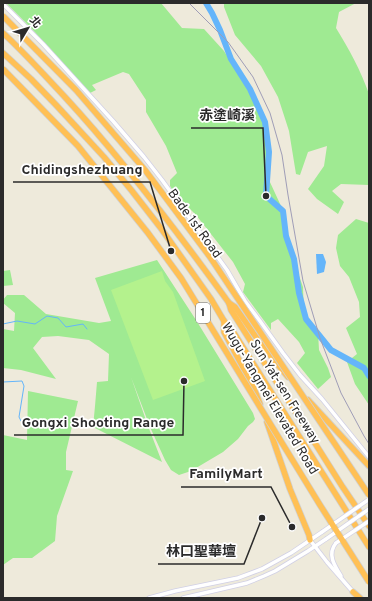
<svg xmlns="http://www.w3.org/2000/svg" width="372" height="601" font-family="Overpass,'Noto Sans TC',sans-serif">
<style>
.green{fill:#9fea92}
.pitch{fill:#b4f28d}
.water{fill:#64b5fa}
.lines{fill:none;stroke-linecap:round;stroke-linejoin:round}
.stream{stroke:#64b5fa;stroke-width:1}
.river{stroke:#64b5fa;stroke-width:6}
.tertiary-casing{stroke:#d1d0e5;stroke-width:5}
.motorway-casing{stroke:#d0d0d0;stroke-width:7}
.tertiary{stroke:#fff;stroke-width:3.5}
.motorway{stroke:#ffc055;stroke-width:5.5}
.rail{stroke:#9f9db7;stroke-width:1}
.tertiary-bridge-casing{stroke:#d1d0e5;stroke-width:5;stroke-linecap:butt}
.motorway-bridge-casing{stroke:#d0d0d0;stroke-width:7;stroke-linecap:butt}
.tertiary-bridge{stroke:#fff;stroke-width:3.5}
.motorway-bridge{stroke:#ffc055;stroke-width:5.5}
.labels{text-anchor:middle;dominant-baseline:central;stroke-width:3.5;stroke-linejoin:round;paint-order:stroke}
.shield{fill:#fff;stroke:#6b6b6b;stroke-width:1}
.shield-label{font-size:12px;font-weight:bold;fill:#2b2b2b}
.street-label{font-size:13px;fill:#2b2b2b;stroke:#fff}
.leader{fill:none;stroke:#2b2b2b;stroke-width:1.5}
.callout-dot{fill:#2b2b2b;stroke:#fff;stroke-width:1.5}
.callout-label{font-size:14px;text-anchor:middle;font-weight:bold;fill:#2b2b2b;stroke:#fff;stroke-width:3.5;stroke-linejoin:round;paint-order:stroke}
</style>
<rect width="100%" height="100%" fill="#eeeadb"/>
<g class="green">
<path d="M6,3H161L182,28L204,29L224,51L250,92L268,134L269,180L281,206L292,256L303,287L304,318L318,332L319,350L328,368L331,377L318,389L297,363L305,353L299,342L278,319L271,323V330L243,292L245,284L233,262L196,215L175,194L170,186V180L177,173L166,146L146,112V100L129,74L123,72L92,85L96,90L90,93L32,29Z"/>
<path d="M224,3H356L339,12L336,28C349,49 361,71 369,94V185L341,184L332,191L344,202L338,214L317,199L308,189L324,166L327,146L308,152L300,175L296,174L289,131L278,97L261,66L235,35L224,7Z"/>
<path d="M356,219L369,223V405L355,384L347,362L357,354L346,328L360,317L359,302L349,277L340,266L336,248L338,235Z"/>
<path d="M157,260L196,320L253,413L255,419L253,422L248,426L238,439L223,452L191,471L179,475L171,470L165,460L150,427L131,377L148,426L162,462L93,427L95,406L97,382L108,381L109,354L89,340L58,336L42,337L33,348L56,379L21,370L3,368V329L14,331L15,313L3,303V300L7,295H24L46,314L99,323L111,321L95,278Z"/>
<path d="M10,270L13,285L3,286V271Z"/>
<path d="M28,391L78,401L66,452V470L73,471L57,516L55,541L32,558H13L3,565V435L27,440Z"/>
</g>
<path class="pitch" d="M162,271L165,281L173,292L205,381L153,400L111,290Z"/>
<path class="water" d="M316,254H323L326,262L324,272L317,274Z"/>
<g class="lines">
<g class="stream">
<path d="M3,324L17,321L35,324L47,316L58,318L66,327L83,324L87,329"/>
<path d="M3,382L22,381L24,386L19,417L21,421"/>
</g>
<path class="river" d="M206,3L212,13L220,30L231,59L250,89L265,122L269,152L266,196L283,211L286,236L294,259L299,293L306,319L331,350L364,368L369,376"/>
<g class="tertiary-casing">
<g id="tertiary">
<path d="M3,4L43,44L113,121L144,157L162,180L227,270L245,301L260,321L283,353L300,375L322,399L369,457"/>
<path d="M310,540L327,562L354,593"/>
<path d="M336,543C327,554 334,565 341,576"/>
<path d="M149,598L175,591L238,578L262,569L291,553L322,532"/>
<path d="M183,598L247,583L264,576L275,571L308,551L326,539"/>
</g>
</g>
<g class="motorway-casing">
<g id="motorway">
<path d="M3,33C25,53 44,75 64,96C124,161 177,231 229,303L231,310L342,486L369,526"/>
<path d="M3,53L31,79L57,106L104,157L132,191L160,227L211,299L224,321L232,330L369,547"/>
<path d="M229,303L235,307L261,344L288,377"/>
<path d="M224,321V332L253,386L260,404"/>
<path d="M308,400L369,466"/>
<path d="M267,422L290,489L309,535L310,540"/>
<path d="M353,592L360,598"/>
</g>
</g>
<use href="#tertiary" class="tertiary"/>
<use href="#motorway" class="motorway"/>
<path class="rail" d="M189,3L228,42L253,77L270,113L282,155L288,195L303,281L320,338L341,393L364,436L369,444"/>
<g class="tertiary-bridge-casing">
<g id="tertiary-bridge">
<path d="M322,532L368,500"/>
<path d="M326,539L369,509"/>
<path d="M336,543L369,521"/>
</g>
</g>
<g class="motorway-bridge-casing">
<g id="motorway-bridge">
<path d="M3,16L76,90L145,170L210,257L369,495"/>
<path d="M3,69L78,146L148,233L181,278L320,505L369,582"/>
</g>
</g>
<use href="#tertiary-bridge" class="tertiary-bridge"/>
<use href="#motorway-bridge" class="motorway-bridge"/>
</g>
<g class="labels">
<rect class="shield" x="196" y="303" width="14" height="20" rx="3"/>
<g class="shield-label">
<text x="203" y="313">1</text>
</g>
<g class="street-label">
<text transform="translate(194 224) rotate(54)">Bade 1st Road</text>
<text transform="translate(284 392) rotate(58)">Sun Yat-sen Freeway</text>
<text transform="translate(269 399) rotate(59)">Wugu-Yangmei Elevated Road</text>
</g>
</g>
<path class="leader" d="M266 196L263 128H191M171 251L150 182H13M184 381L183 435H14M292 527L271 487H181M262 518L244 564H158"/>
<g class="callout-dot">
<circle cx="266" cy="196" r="4"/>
<circle cx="171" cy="251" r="4"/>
<circle cx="184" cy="381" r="4"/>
<circle cx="292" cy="527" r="4"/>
<circle cx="262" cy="518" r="4"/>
</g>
<g class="callout-label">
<text x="227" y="120">赤塗崎溪</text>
<text x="82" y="174">Chidingshezhuang</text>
<text x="98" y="427">Gongxi Shooting Range</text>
<text x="226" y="478">FamilyMart</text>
<text x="201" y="556">林口聖華壇</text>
</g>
<rect width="372" height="601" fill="none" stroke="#2b2b2b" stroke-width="8"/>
<g transform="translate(28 28) rotate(52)" stroke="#ffffff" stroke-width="3" paint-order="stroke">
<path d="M0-3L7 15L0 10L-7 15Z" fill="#2b2b2b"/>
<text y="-6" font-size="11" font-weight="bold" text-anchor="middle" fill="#2b2b2b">北</text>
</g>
</svg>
